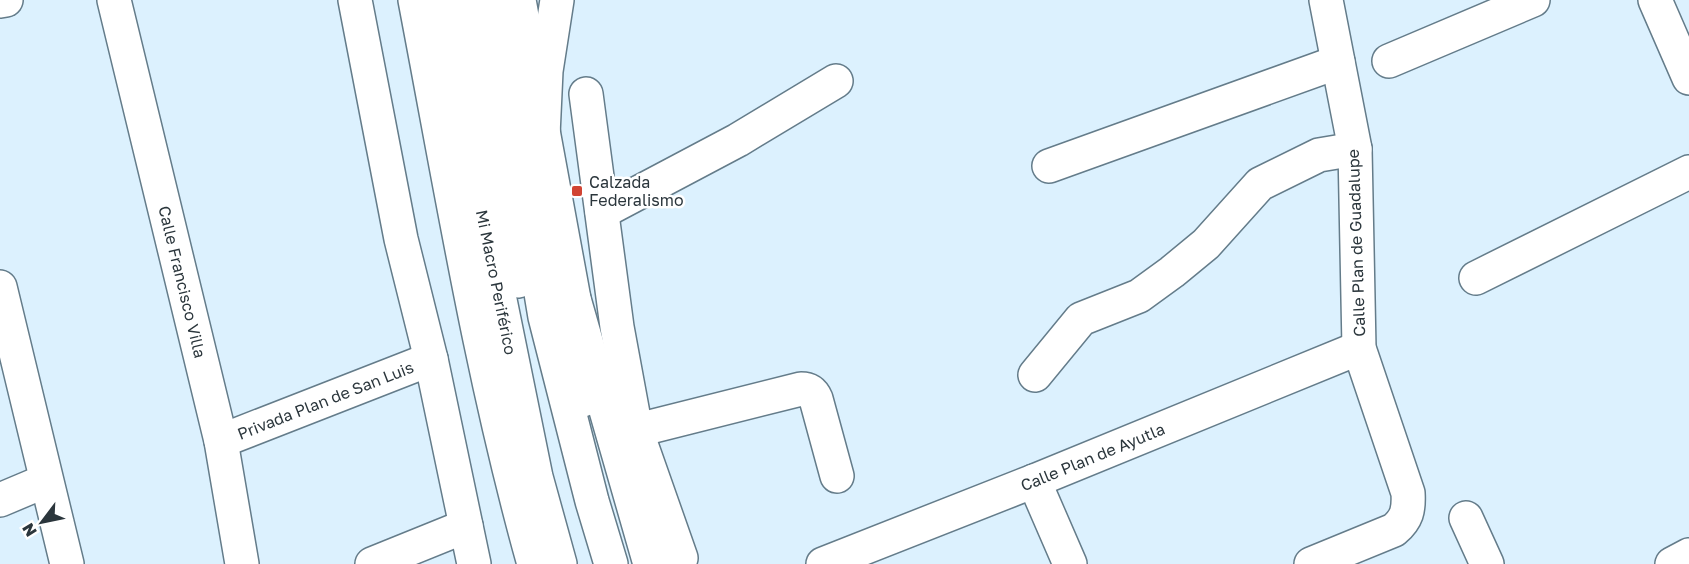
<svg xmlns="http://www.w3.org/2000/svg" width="1689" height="564" font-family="'Golos Text',sans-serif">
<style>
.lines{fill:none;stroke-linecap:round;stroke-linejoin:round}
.minor-casing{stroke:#647c8a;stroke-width:36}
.major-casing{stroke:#647c8a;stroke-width:36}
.highway-casing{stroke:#647c8a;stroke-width:36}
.minor{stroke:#fff;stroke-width:33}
.major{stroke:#fff;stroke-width:33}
.highway{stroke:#fff;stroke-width:33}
.poi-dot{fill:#d14433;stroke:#fff;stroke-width:2}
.labels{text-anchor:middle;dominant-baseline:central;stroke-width:5;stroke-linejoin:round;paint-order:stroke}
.poi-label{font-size:16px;fill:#2b363c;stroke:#fff;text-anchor:start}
.street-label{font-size:16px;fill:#2b363c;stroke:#fff}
</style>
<rect width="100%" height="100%" fill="#dcf1fe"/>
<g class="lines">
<g class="minor-casing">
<g id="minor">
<path id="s1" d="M114,0L221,441L242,564"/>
<path d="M355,0L401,239L431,359L474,564"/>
<path id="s2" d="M439,0L536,477L560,564"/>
<path d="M469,0L518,281"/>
<path d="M519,0L574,299L650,564"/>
<path d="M1655,0L1689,78"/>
<path d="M0,1L6,0"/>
<path d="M1389,61L1533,0"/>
<path d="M586,94L617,327L636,430L681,558L679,564"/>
<path d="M1049,166L1338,62"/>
<path d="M602,212L738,140L836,81"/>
<path d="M1476,278L1689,172"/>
<path d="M0,287L67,564"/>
<path d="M1035,375L1081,319L1139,296L1172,272L1206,244L1260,184L1319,155L1355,149"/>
<path d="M614,436L801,389C809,389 813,392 816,399L837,476"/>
<path id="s3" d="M221,441L431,359"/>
<path d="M1034,481L1070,564"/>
<path d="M0,500L45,481"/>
<path d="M1466,518L1487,564"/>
<path d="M372,564L466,526"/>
<path id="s4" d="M823,564L1034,481L1359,348"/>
<path d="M1311,564L1394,530C1407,519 1409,510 1408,493L1359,348L1355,149L1326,0"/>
<path d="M1672,564L1689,555"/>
</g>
</g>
<g class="major-casing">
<path id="major" d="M543,135L546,71L557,0"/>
</g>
<g class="highway-casing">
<g id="highway">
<path d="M415,0C451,188 482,379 534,564"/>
<path d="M492,0L545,317L592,501L611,564"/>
<path d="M574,299L583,400"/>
</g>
</g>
<use href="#minor" class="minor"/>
<use href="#major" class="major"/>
<use href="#highway" class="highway"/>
</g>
<rect class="poi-dot" x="571" y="185" width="12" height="12" rx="3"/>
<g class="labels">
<g class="poi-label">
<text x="589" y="182">Calzada<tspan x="589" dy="18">Federalismo</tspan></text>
</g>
<g class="street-label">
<text transform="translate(1356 243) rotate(-92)">Calle Plan de Guadalupe</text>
<text stroke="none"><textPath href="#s1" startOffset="290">Calle Francisco Villa</textPath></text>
<text stroke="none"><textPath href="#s2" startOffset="288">Mi Macro Periférico</textPath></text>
<text stroke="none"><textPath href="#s3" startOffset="112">Privada Plan de San Luis</textPath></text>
<text stroke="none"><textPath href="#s4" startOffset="290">Calle Plan de Ayutla</textPath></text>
</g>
</g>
<g transform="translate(42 522) rotate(238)" stroke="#ffffff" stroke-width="4.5" paint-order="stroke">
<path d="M0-4.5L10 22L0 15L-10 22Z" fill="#2b363c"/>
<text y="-9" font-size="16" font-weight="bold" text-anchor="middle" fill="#2b363c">N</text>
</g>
</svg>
